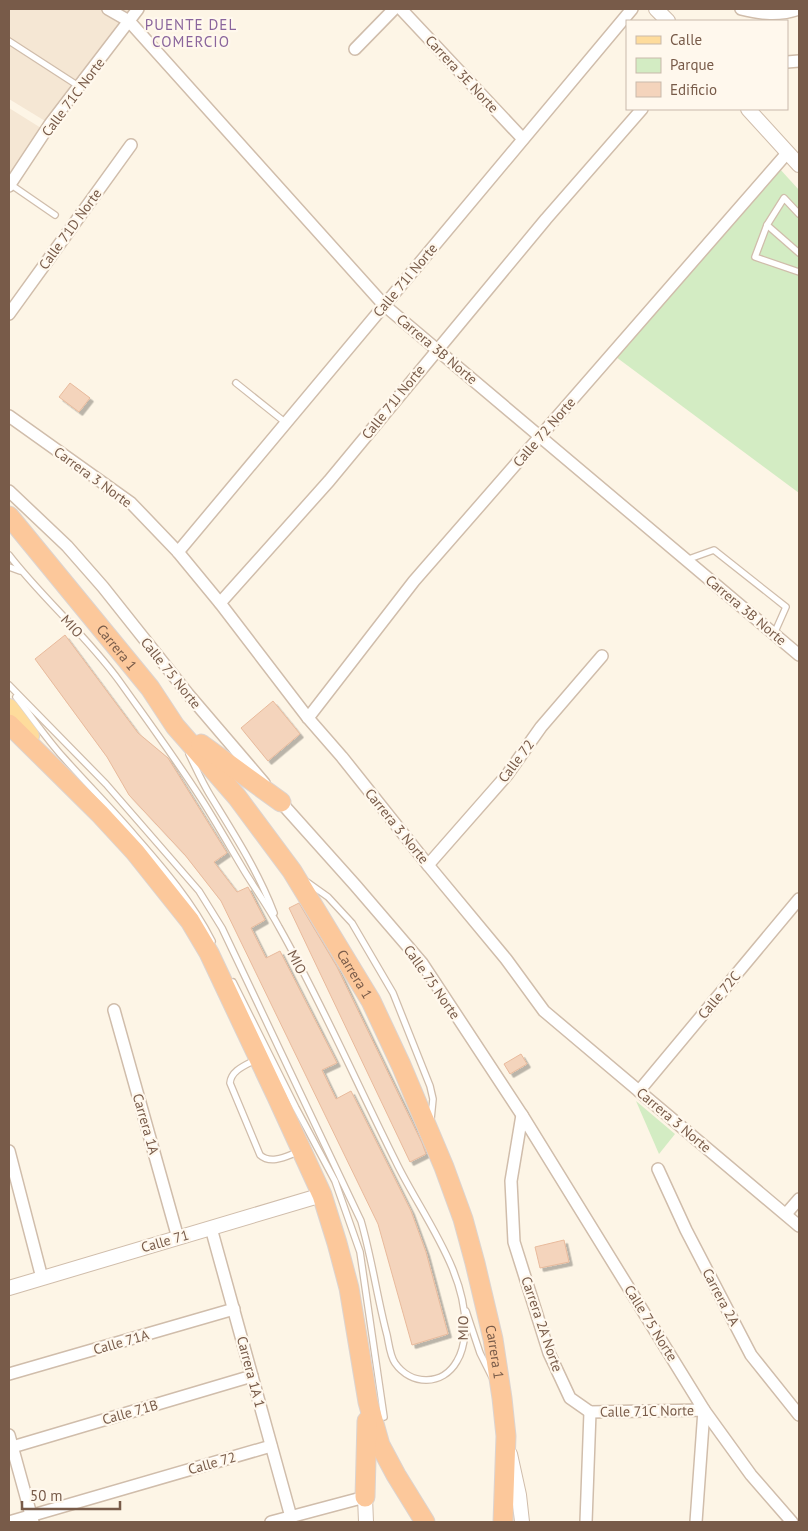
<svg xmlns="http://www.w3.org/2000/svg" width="808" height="1531" font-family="'PT Sans',sans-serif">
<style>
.residential{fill:#f5e7d4}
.green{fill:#d3ecc3}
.building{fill:#f4d4bc;stroke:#e8ba9c;filter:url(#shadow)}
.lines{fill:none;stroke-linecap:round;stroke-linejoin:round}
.service-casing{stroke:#d0bdab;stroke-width:8}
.minor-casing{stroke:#d0bdab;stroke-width:14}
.tertiary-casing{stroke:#d0bdab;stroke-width:16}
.primary-casing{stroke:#dcd4d0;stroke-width:20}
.trunk-casing{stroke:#dcd4d0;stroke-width:21}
.service{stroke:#fff;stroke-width:5.5}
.minor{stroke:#fff;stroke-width:11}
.tertiary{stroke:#fff;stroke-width:14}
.primary{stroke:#fedc9c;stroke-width:18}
.trunk{stroke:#fcc89b;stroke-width:19}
.labels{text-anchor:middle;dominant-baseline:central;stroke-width:4.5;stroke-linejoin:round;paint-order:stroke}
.street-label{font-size:14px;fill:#785b49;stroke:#fff8ed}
.neighbourhood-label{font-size:15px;letter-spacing:1px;fill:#8a659c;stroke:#fff8ed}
</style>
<defs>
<filter id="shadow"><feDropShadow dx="3.5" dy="3.5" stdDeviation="0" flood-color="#0004"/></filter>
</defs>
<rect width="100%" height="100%" fill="#fdf5e6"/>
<g class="residential">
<path d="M9,9H138L50,124L9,99Z"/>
<path d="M9,108L41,128L9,174Z"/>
</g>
<g class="green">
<path d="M779,168L799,190V493L616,357Z"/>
<path d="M636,1101L675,1134L659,1154Z"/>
</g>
<g class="building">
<path d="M70,383L90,398L79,412L59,397Z"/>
<path d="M65,635L138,733L168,758L227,853L214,862L237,892L248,887L265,920L251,928L266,958L280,951L337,1063L322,1070L336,1099L351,1091L411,1211L426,1252L448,1334L412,1345L378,1224L221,901L185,855L129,795L107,757L35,659Z"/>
<path d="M273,701L300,734L268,761L241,728Z"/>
<path d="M299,903L337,967L422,1143L426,1154L410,1162L289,908Z"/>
<path d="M521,1054L527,1064L510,1074L504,1064Z"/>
<path d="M564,1240L569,1262L540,1268L535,1247Z"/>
</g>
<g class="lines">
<g class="service-casing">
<g id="service">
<path d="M9,41L80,87"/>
<path d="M10,184L55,215"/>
<path d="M799,214L784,198L767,225L755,257L799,272"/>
<path d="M767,225L799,253"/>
<path d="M236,383L286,423"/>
<path d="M9,555C43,599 87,636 120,682C147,720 175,758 200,797C216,822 230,847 245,872C256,890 269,908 279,927C322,1003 357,1084 396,1162C421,1214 469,1273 465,1333C464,1343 462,1353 457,1361C443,1386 411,1386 395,1363C390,1356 389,1344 387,1335C377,1297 372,1259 361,1221L222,928L199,891L106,784L9,685"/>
<path d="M686,560L714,550L786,607L774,634"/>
<path d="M9,567L20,571"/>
<path d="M16,697C32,717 46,738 63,757C87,784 112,809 135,836C164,869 192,902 212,941"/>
<path d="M189,754C196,768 202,782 210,795C234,834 258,871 274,913"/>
<path d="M307,882L328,897L352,923L393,993L430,1086L433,1099L431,1119"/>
<path d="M233,982L296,1108L335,1181L360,1252L384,1417"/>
<path d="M257,1059C246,1065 231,1070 230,1083L260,1155C271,1165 287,1156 298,1152"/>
<path d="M466,1311L480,1353L492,1377"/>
</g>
</g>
<g class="minor-casing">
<g id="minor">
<path d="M108,9L129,21L384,305L799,655"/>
<path d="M401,9L523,139"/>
<path d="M741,9C761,14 779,16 799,9"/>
<path d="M355,49L394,9"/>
<path d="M787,62L799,61"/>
<path d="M9,186L50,124L138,9"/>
<path d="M9,314L131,145"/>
<path d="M9,416L131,503L178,552L220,603L308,718L342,757L428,865L506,959L544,1011L799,1226"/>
<path d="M9,491L67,546L103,587L188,694L264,783"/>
<path d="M178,552L632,9"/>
<path d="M220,603L329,481L546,219L642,109"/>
<path d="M308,718L414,581L788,152"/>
<path d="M278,799L355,885L422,963L522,1115L704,1410L751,1475L792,1522"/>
<path d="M428,865L507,775L541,727L602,656"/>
<path d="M114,1010L178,1238"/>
<path d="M639,1091L799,899"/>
<path d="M522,1115L511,1181L514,1242L549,1353L570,1398L590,1412"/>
<path d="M9,1151L42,1278"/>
<path d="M658,1169L686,1230L751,1355L799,1415"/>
<path d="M786,1214L799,1199"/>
<path d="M211,1228L291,1517"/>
<path d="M9,1374L234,1309"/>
<path d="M590,1412L704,1410L696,1522"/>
<path d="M9,1435L33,1522"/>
<path d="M9,1448L252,1376"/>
<path d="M9,1522L271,1446"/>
<path d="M271,1522L365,1497"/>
<path d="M586,1522L590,1412"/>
</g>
</g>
<g class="tertiary-casing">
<g id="tertiary">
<path d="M656,9L668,21"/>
<path d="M748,109L799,165"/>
<path d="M9,1288L322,1195"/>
<path d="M510,1454L519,1495L522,1522"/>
<path d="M365,1497L366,1522"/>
</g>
</g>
<g class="primary-casing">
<path id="primary" d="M9,708L30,736"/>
</g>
<g class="trunk-casing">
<g id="trunk">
<path id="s1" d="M9,516L150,688L175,726L237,797L292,871L371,1001L401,1065L444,1167L463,1219L475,1263L493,1339L502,1398L506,1436L503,1522"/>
<path d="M9,724L99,813L135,852L190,921L209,953L277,1097L322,1195L337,1243L349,1288L368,1402L380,1445L396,1475L425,1522"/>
<path d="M201,744L281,802"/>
<path d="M365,1497L367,1421"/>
</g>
</g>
<use href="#service" class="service"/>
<use href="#minor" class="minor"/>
<use href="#tertiary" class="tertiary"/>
<use href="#primary" class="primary"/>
<use href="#trunk" class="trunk"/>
</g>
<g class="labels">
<g class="street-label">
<text transform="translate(462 74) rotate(47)">Carrera 3E Norte</text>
<text transform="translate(73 97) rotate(-53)">Calle 71C Norte</text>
<text transform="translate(70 229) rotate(-54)">Calle 71D Norte</text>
<text transform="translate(405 280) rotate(-50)">Calle 71I Norte</text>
<text transform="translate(437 349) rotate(40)">Carrera 3B Norte</text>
<text transform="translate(393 402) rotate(-51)">Calle 71J Norte</text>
<text transform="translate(544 432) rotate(-49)">Calle 72 Norte</text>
<text transform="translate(93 477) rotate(36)">Carrera 3 Norte</text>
<text transform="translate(746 610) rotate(40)">Carrera 3B Norte</text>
<text transform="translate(72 626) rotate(47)">MIO</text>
<text stroke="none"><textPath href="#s1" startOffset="170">Carrera 1</textPath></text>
<text transform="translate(171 673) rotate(51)">Calle 75 Norte</text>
<text transform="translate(516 761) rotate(-53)">Calle 72</text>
<text transform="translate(397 826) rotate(51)">Carrera 3 Norte</text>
<text transform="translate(297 962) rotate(63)">MIO</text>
<text stroke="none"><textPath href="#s1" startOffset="575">Carrera 1</textPath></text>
<text transform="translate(432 982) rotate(55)">Calle 75 Norte</text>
<text transform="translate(719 995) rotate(-50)">Calle 72C</text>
<text transform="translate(674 1120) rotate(40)">Carrera 3 Norte</text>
<text transform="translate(146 1124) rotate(74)">Carrera 1A</text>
<text transform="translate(165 1241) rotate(-16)">Calle 71</text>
<text transform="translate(721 1297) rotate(62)">Carrera 2A</text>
<text transform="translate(651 1323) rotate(58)">Calle 75 Norte</text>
<text transform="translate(542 1324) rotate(71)">Carrera 2A Norte</text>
<text transform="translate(463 1328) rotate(-89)">MIO</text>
<text transform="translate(121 1342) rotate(-16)">Calle 71A</text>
<text stroke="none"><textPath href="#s1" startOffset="980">Carrera 1</textPath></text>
<text transform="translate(251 1372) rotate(75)">Carrera 1A 1</text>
<text transform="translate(647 1411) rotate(-1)">Calle 71C Norte</text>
<text transform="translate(130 1412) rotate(-16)">Calle 71B</text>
<text transform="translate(212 1463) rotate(-16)">Calle 72</text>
</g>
<g class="neighbourhood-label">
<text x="191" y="24">PUENTE DEL<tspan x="191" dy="17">COMERCIO</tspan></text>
</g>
</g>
<rect width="808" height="1531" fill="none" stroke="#785b49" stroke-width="20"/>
<rect x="626" y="20" width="162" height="90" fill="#fff8ed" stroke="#c9b9ab"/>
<rect x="636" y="36" width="25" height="8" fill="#fedc9c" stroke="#c9b9ab"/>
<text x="670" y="45" font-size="15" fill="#785b49">Calle</text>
<rect x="636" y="58" width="25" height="15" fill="#d3ecc3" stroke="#c9b9ab"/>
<text x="670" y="70" font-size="15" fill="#785b49">Parque</text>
<rect x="636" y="82" width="25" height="15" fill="#f4d4bc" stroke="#c9b9ab"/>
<text x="670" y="95" font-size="15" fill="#785b49">Edificio</text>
<path d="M22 1501v8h98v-8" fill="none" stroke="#785b49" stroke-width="2.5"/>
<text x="30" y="1501" font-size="15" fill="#785b49" stroke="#fff8ed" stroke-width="4" paint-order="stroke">50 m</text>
</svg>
